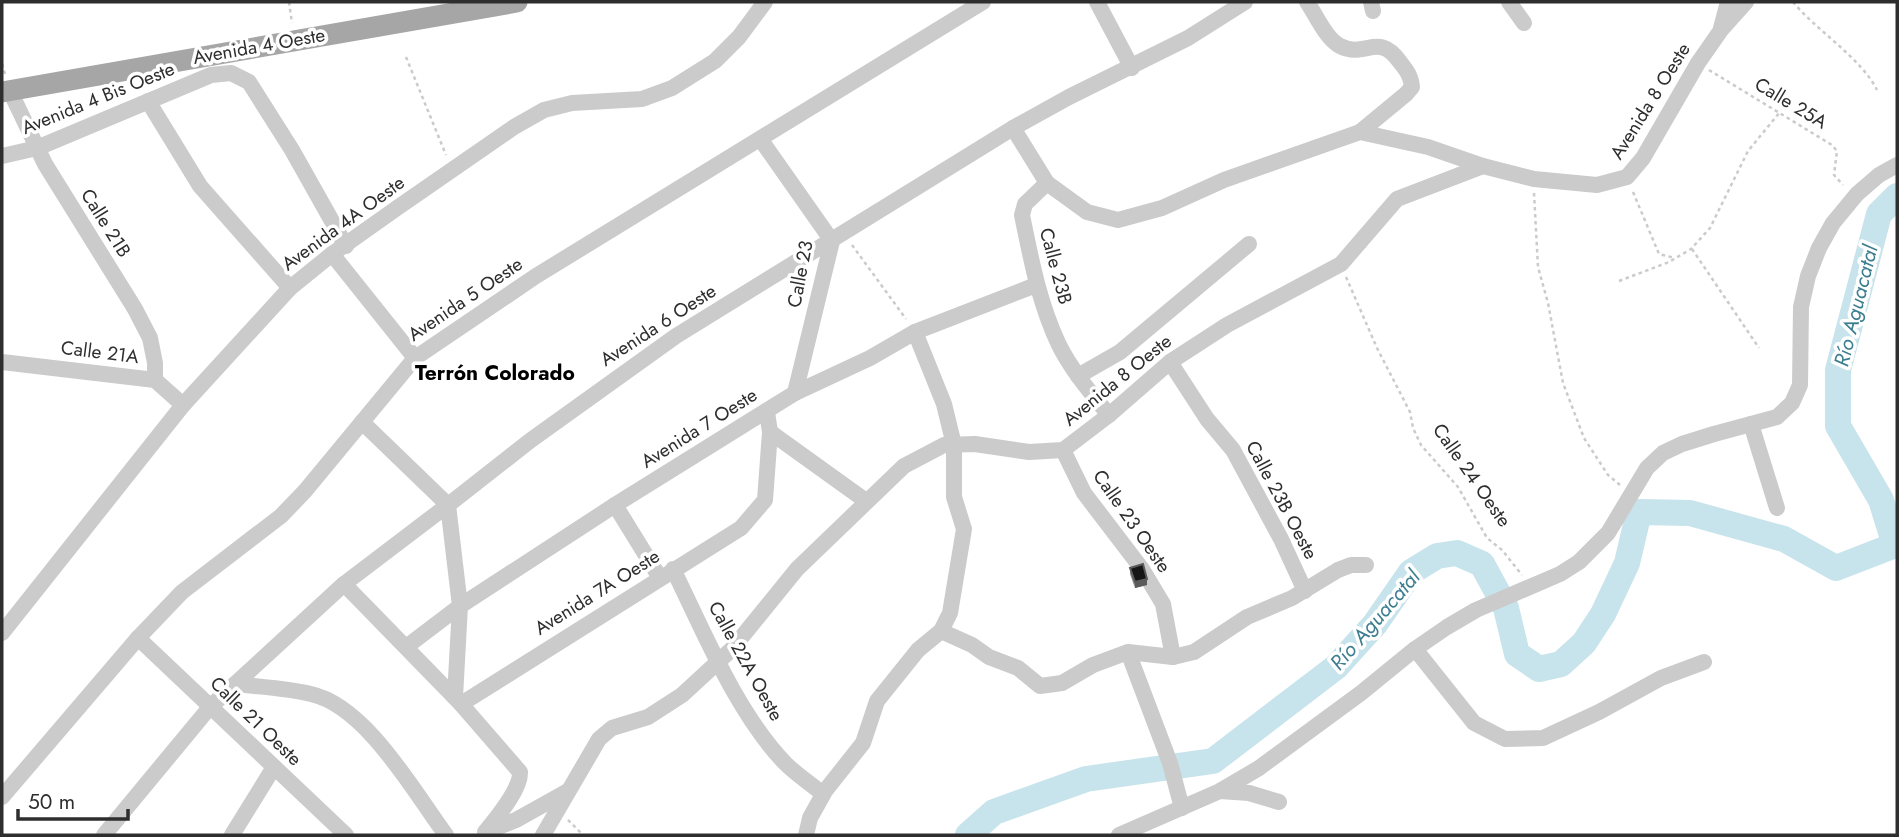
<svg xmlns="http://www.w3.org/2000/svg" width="1899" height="837" font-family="Jost,sans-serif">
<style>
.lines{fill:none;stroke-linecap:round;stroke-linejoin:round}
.river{stroke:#c7e3eb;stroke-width:26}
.path{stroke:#cbcbcb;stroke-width:2.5;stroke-dasharray:3.5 3.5;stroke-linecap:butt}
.minor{stroke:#cbcbcb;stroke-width:16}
.major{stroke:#a6a6a6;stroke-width:21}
.wall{fill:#8a8a8a}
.shaded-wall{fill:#5b5b5b}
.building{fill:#151515;stroke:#5b5b5b;stroke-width:2}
.labels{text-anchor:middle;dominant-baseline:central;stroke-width:7;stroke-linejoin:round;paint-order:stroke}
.street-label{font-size:19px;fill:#2e2e2e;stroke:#fff}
.water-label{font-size:21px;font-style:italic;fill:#3c7e90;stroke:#fff}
.neighbourhood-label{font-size:21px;font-weight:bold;fill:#000;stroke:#fff}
</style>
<rect width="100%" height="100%" fill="#fff"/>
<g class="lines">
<path class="river" d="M968,835L994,812L1086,779L1213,761L1336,667L1375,624L1411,572L1437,556L1457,553L1482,564L1506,608L1517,654L1539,669L1561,664L1584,643L1603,614L1627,563L1639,512L1690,513L1784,539L1836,568L1895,545L1881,500L1838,426V370L1879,214L1897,196"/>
<g class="path">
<path d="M289,2L292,23"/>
<path d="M1793,2C1817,31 1861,58 1877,90"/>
<path d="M406,57L446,155"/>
<path d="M2,64L5,74"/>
<path d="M1709,70L1832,145L1837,151L1834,175L1843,185"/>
<path d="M1633,192L1659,254L1675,258"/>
<path d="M1534,193L1538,267L1548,303L1563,383L1584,438L1608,475L1620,485"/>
<path d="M852,245L906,319"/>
<path d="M1692,249L1759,348"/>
<path d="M1346,277L1377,348L1410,412L1413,428L1421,445L1458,487L1487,538L1502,550L1522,575"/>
<path d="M1619,281L1669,262L1691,249L1710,228L1748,151L1780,112"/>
<path d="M568,820L583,835"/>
</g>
<g class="minor">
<path d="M1097,2L1132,68"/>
<path d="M1307,2C1316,15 1326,39 1340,46C1366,59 1378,31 1400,62C1407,71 1411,76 1412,87L1406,94L1360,132"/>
<path d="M1371,2L1373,11"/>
<path d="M1509,2L1524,23"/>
<path d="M1721,28L1728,2"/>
<path d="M10,91L45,164L135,309L150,338L155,363V380"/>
<path d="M148,101L200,186L290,288"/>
<path d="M1013,128L1047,183L1025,204L1022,215C1031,259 1039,303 1059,345C1072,371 1091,393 1109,415"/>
<path d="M761,140L832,241L795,393"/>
<path d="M2,156L37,148L211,75L231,73L249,82L292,150L346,246"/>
<path d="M1047,183L1087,212L1118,220L1162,208L1224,180L1360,132L1428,147L1483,166L1534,179L1597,185L1627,177L1643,158L1698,63L1721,30L1746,2"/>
<path d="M332,254L415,358"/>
<path d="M2,362L155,380L183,405"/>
<path d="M1170,362L1207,419L1233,450L1281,539L1305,591"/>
<path d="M1078,376L1120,352L1249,244"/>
<path d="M362,422L448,505L460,606L455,697"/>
<path d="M1751,424L1777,508"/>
<path d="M770,432L866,501"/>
<path d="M1063,450L1084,493L1142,569L1163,604L1173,657L1128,652L1170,763L1182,808"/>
<path d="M615,505L660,578"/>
<path d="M673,569C704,632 737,714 786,764C797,775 811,784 823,794"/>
<path d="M344,584L461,704L520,772C521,789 497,817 486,831"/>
<path d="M941,631L972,645L989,657L1018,668L1040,686L1062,683L1093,665L1128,652"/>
<path d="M2,633L183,405L290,288L332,254L397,208L514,127L544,110L572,103L642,99L672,88L715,61L739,37L765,2"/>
<path d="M138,638L346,835"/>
<path d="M406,647L460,606L615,505L795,393L870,358L915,332L1036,285"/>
<path d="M1415,649L1474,723L1505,739L1543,738L1599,712L1661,678L1704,662"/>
<path d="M1173,657L1194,652L1247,617L1292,598L1338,570L1351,565H1366"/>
<path d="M236,684C260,687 287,688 311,694C366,706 414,792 446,835"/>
<path d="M461,704L741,528L765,500L770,432L767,412"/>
<path d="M1220,791L1249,793L1279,802"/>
<path d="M2,797L138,638L182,592L281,516L305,491L415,358L536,276L983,2"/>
<path d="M485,832L516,820L568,791"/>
<path d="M104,835L210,707L344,584L448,505L531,440L676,336L1013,128L1069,97L1188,38L1245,2"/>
<path d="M232,835L274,767"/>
<path d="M543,835L599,739L612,728L648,717L682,695L732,649L797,569L904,466L944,445L975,444L1029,452L1063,450L1109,415L1170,362L1227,325L1341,264L1397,199L1483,166"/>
<path d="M806,835L810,818L825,791L863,743L877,701L918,650L941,631L950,613L964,529L954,497V445L944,404L915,332"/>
<path d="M1119,835L1220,791L1259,768L1361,693L1415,649L1447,627L1476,610L1560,574L1579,562L1608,533L1647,468L1663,453L1682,444L1714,434L1777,417L1792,403L1800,385L1801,307L1808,276L1819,248L1833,223L1857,194L1879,175L1897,165"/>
</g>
<path class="major" d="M2,92L517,2"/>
</g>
<path class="wall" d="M1130,568L1147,585L1135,588L1130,574Z"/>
<path class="shaded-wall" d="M1147,579V585L1135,588V582Z"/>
<path class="building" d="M1143,564L1147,579L1135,582L1130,568Z"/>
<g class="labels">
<g class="street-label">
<text transform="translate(259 46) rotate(-10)">Avenida 4 Oeste</text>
<text transform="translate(98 98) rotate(-22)">Avenida 4 Bis Oeste</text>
<text transform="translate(1650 101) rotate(-58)">Avenida 8 Oeste</text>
<text transform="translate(1791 103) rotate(31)">Calle 25A</text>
<text transform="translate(106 223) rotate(58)">Calle 21B</text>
<text transform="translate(343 223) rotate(-36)">Avenida 4A Oeste</text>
<text transform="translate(1056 266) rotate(75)">Calle 23B</text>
<text transform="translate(800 274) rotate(-79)">Calle 23</text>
<text transform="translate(465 299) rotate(-34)">Avenida 5 Oeste</text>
<text transform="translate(658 325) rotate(-33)">Avenida 6 Oeste</text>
<text transform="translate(100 352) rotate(7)">Calle 21A</text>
<text transform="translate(1117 380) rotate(-39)">Avenida 8 Oeste</text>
<text transform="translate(699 428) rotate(-32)">Avenida 7 Oeste</text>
<text transform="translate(1472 475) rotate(55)">Calle 24 Oeste</text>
<text transform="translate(1282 500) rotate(62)">Calle 23B Oeste</text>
<text transform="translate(1132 521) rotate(55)">Calle 23 Oeste</text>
<text transform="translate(597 592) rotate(-32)">Avenida 7A Oeste</text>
<text transform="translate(746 661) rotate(61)">Calle 22A Oeste</text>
<text transform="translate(256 721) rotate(44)">Calle 21 Oeste</text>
</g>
<g class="water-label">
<text transform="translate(1856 306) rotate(-76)">Río Aguacatal</text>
<text transform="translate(1375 620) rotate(-49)">Río Aguacatal</text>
</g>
<g class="neighbourhood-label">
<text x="495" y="373">Terrón Colorado</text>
</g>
</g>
<rect width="1899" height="837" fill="none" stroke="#2e2e2e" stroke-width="7"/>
<path d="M18 809v10h110v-10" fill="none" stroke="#2e2e2e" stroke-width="3.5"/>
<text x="28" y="809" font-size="21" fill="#2e2e2e" stroke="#ffffff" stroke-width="5" paint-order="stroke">50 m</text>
</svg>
